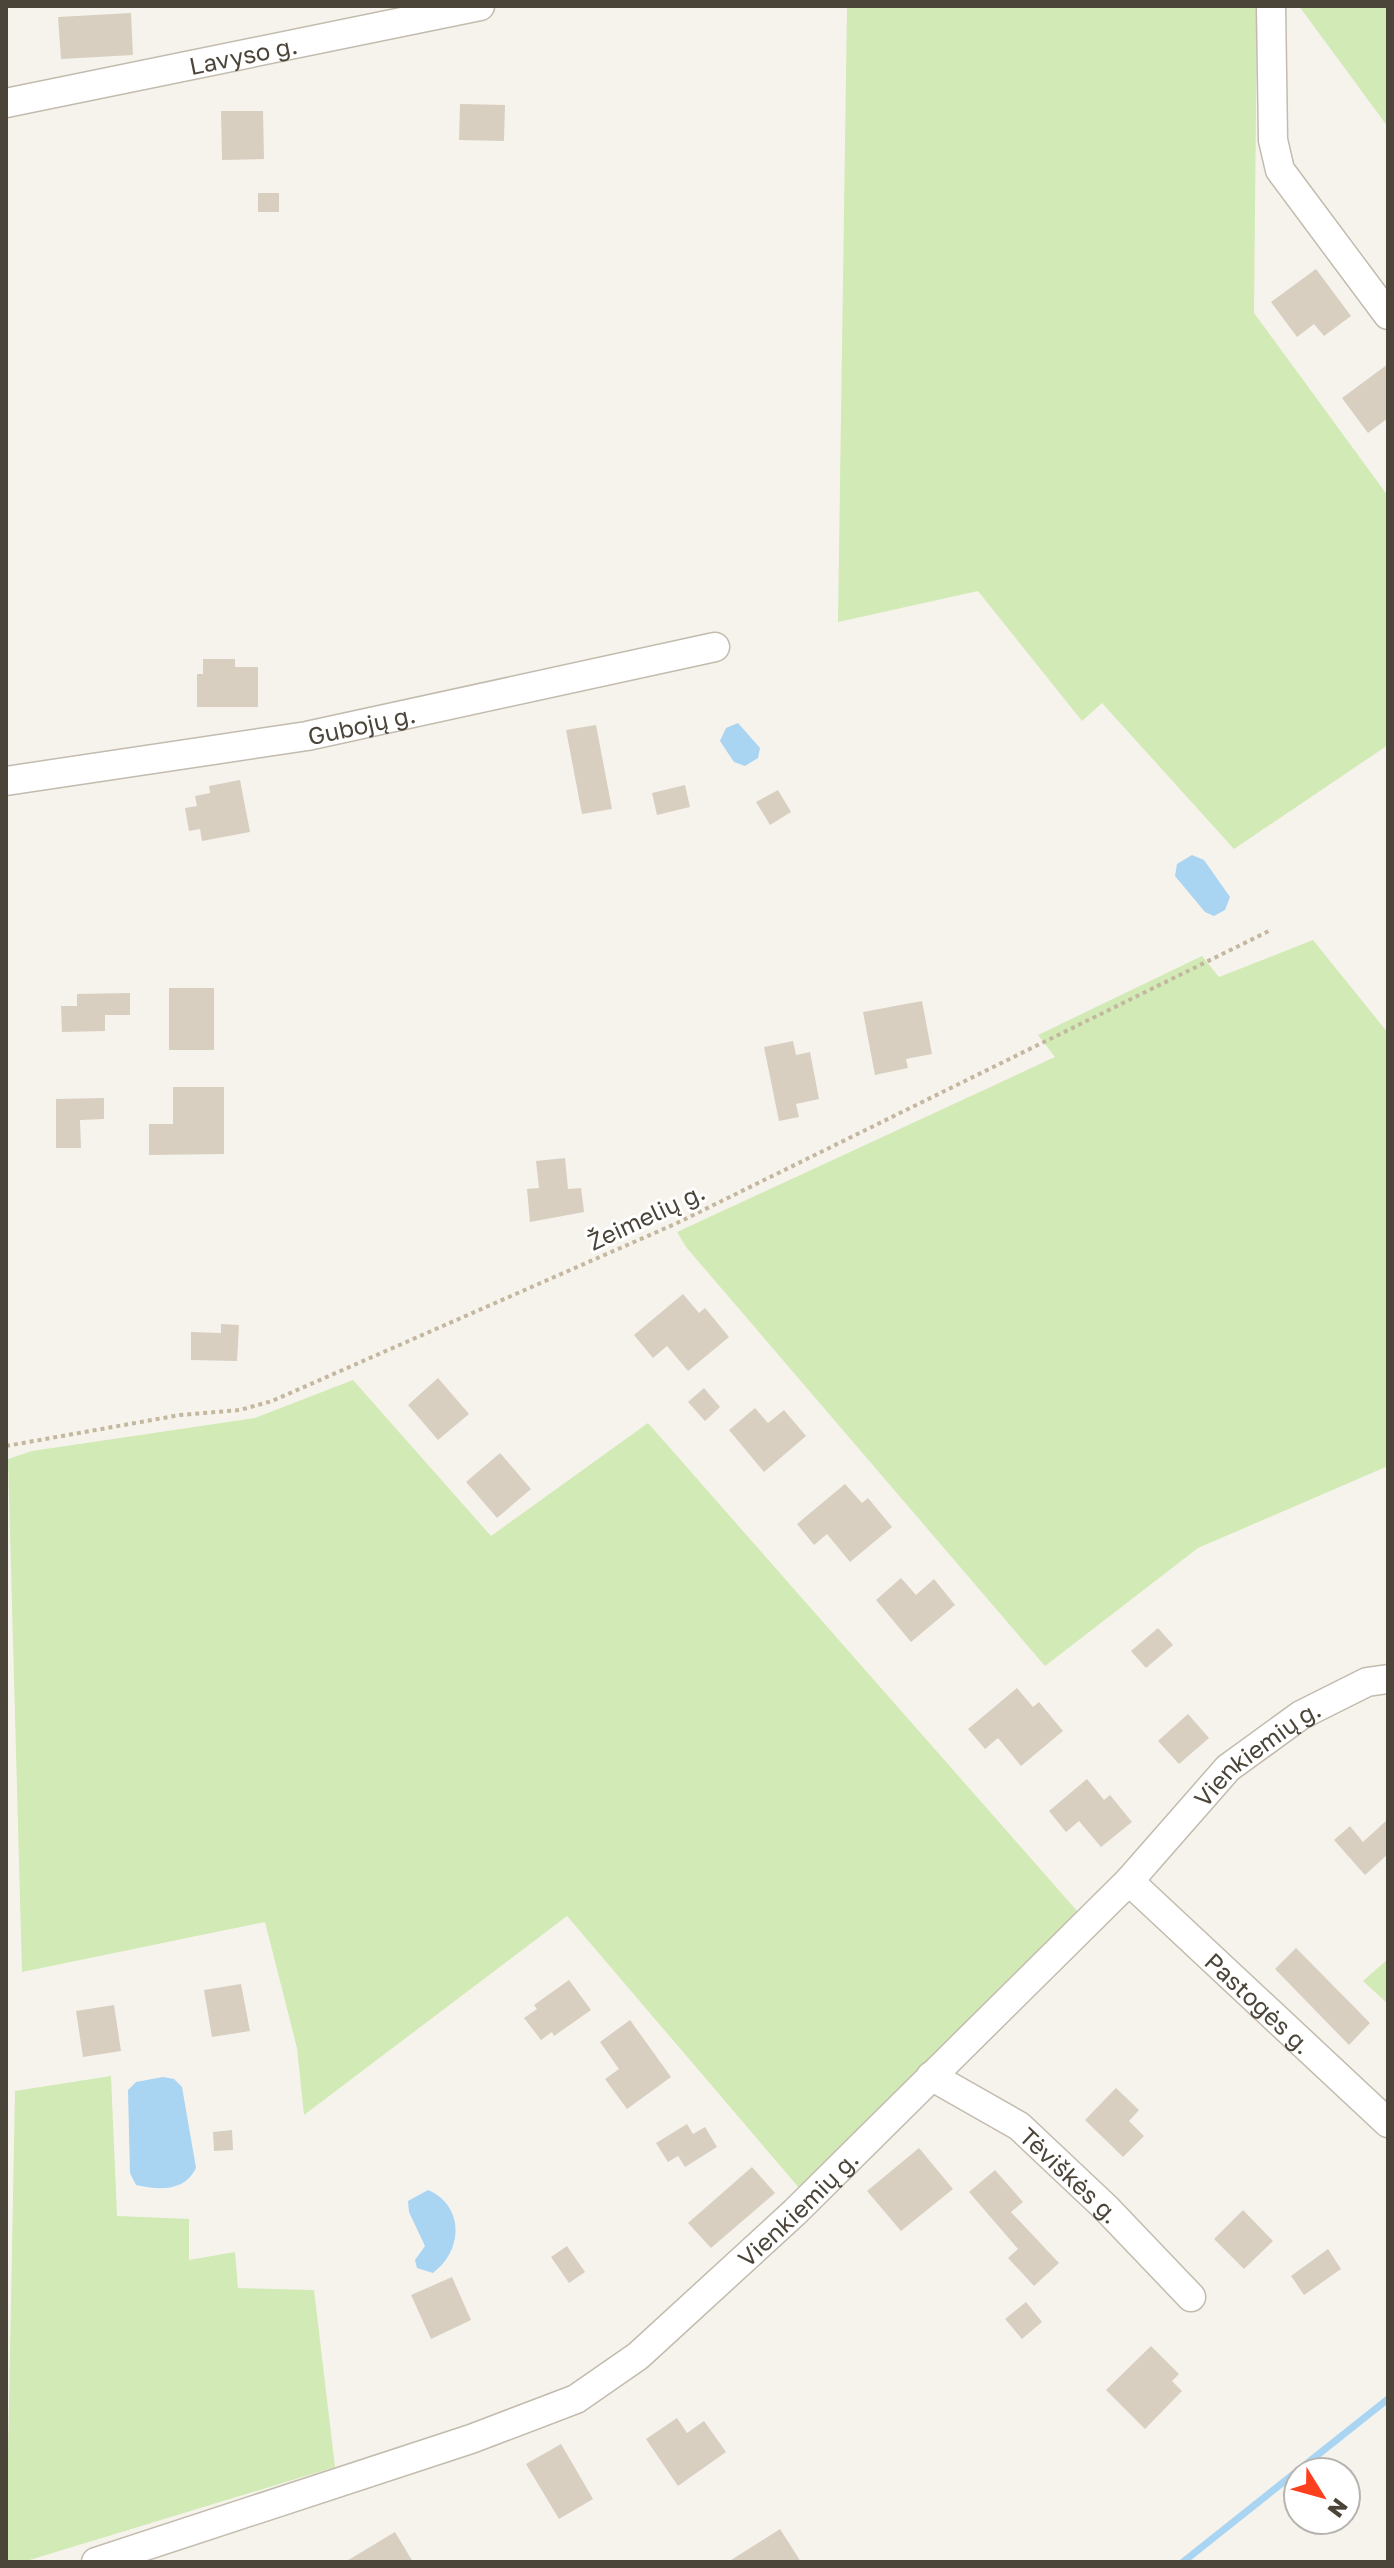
<svg xmlns="http://www.w3.org/2000/svg" width="1394" height="2568" font-family="'Golos Text',sans-serif">
<style>
.green{fill:#d2eab5}
.water{fill:#a9d4f2}
.lines{fill:none;stroke-linecap:round;stroke-linejoin:round}
.stream{stroke:#a9d4f2;stroke-width:7}
.building{fill:#d8cfc1}
.street-casing{stroke:#c2bbae;stroke-width:31}
.path{stroke:#c4b79f;stroke-width:4;stroke-dasharray:4 4;stroke-linecap:butt}
.street{stroke:#fff;stroke-width:28}
.labels{text-anchor:middle;dominant-baseline:central;stroke-width:6;stroke-linejoin:round;paint-order:stroke}
.street-label{font-size:24px;fill:#4b4439;stroke:#fff}
</style>
<rect width="100%" height="100%" fill="#f6f3ec"/>
<g class="green">
<path d="M847,6H1257L1254,313L1388,496V745L1234,849L1102,703L1082,721L978,591L838,622Z"/>
<path d="M1299,6H1388V127Z"/>
<path d="M1313,940L1388,1033V1466L1198,1548L1045,1666L686,1247L677,1232L1055,1057L1038,1035L1202,956L1219,977Z"/>
<path d="M353,1380L491,1536L648,1423L1078,1912L800,2189L567,1916L304,2115L297,2048L265,1922L22,1972L8,1459L32,1451L255,1418Z"/>
<path d="M1388,1959V2004L1363,1981Z"/>
<path d="M111,2076L117,2216L189,2219V2260L235,2252L238,2288L314,2290L335,2467L23,2562H6L15,2091Z"/>
</g>
<g class="water">
<path d="M738,723L760,748L758,758L745,766L734,762L720,741L726,728Z"/>
<path d="M1192,855L1204,860L1230,897L1225,910L1214,916L1205,912L1175,876L1177,864Z"/>
<path d="M163,2077L174,2079L182,2087L196,2168C184,2192 159,2190 136,2185L130,2173L128,2090L136,2082Z"/>
<path d="M428,2190C465,2206 463,2251 433,2273L417,2268L415,2260L425,2246L409,2212L408,2201Z"/>
</g>
<g class="lines">
<path class="stream" d="M1183,2562L1388,2399"/>
</g>
<g class="building">
<path d="M131,13L133,55L61,59L58,17Z"/>
<path d="M460,104L505,105L504,141L459,140Z"/>
<path d="M221,111H263L264,159L222,160Z"/>
<rect x="258" y="193" width="21" height="19"/>
<path d="M1316,269L1351,316L1324,336L1314,324L1297,337L1271,302Z"/>
<path d="M1388,364V418L1368,433L1342,398Z"/>
<path d="M203,659H235V667H258V707H197V674H203Z"/>
<path d="M596,725L612,809L582,814L566,730Z"/>
<path d="M240,780L250,832L202,841L200,829L189,831L185,808L197,806L195,796L210,793L209,786Z"/>
<path d="M685,785L690,807L657,815L652,793Z"/>
<path d="M778,790L791,812L770,825L756,802Z"/>
<rect x="169" y="988" width="45" height="62"/>
<path d="M130,993V1015H105V1031L62,1032L61,1006H77V994Z"/>
<path d="M922,1001L932,1054L906,1059L908,1068L875,1075L863,1012Z"/>
<path d="M793,1041L796,1055L810,1052L819,1099L796,1104L799,1117L779,1121L764,1047Z"/>
<path d="M173,1087H224V1154L149,1155V1124H173Z"/>
<path d="M104,1098V1119L80,1120L81,1148H56V1099Z"/>
<path d="M565,1158L568,1189L581,1188L584,1212L530,1222L527,1189L539,1188L536,1161Z"/>
<path d="M683,1294L699,1313L705,1308L729,1337L688,1371L667,1346L653,1358L634,1335Z"/>
<path d="M221,1324L239,1325L237,1361L191,1360V1332L221,1333Z"/>
<path d="M438,1378L469,1414L438,1440L408,1405Z"/>
<path d="M704,1388L720,1407L705,1421L688,1402Z"/>
<path d="M755,1408L768,1423L784,1410L806,1436L764,1472L729,1430Z"/>
<path d="M500,1453L531,1489L497,1518L466,1482Z"/>
<path d="M845,1484L862,1503L868,1498L892,1527L850,1562L827,1534L814,1545L797,1524Z"/>
<path d="M901,1578L916,1595L934,1579L955,1605L911,1642L876,1600Z"/>
<path d="M1158,1628L1173,1645L1146,1668L1131,1651Z"/>
<path d="M1017,1688L1033,1707L1039,1702L1063,1731L1021,1766L998,1738L985,1749L968,1729Z"/>
<path d="M1188,1714L1209,1738L1179,1764L1158,1741Z"/>
<path d="M1087,1779L1104,1800L1110,1795L1132,1822L1101,1847L1079,1821L1066,1832L1049,1811Z"/>
<path d="M1388,1819V1854L1365,1875L1334,1840L1350,1826L1363,1842Z"/>
<path d="M1296,1948L1370,2023L1349,2045L1275,1969Z"/>
<path d="M569,1980L591,2010L554,2036L552,2032L541,2040L524,2018L537,2009L534,2005Z"/>
<path d="M241,1984L250,2031L212,2037L204,1990Z"/>
<path d="M114,2005L121,2051L83,2057L76,2011Z"/>
<path d="M630,2020L671,2077L627,2109L605,2079L619,2069L600,2042Z"/>
<path d="M1116,2088L1139,2110L1129,2121L1144,2136L1123,2157L1085,2120Z"/>
<path d="M687,2124L693,2134L705,2127L717,2147L685,2167L678,2156L668,2162L656,2143Z"/>
<path d="M232,2130L233,2150L214,2151L213,2132Z"/>
<path d="M919,2148L953,2189L901,2231L867,2191Z"/>
<path d="M752,2167L775,2193L711,2248L688,2223Z"/>
<path d="M995,2170L1023,2202L1011,2212L1059,2263L1034,2286L1008,2258L1018,2249L969,2192Z"/>
<path d="M1243,2210L1273,2241L1244,2269L1214,2239Z"/>
<path d="M567,2246L585,2272L569,2283L551,2257Z"/>
<path d="M1328,2249L1341,2269L1304,2295L1291,2276Z"/>
<path d="M452,2277L471,2320L431,2339L411,2295Z"/>
<path d="M1026,2302L1042,2322L1022,2339L1005,2319Z"/>
<path d="M1151,2346L1179,2374L1172,2381L1182,2391L1145,2429L1106,2390Z"/>
<path d="M677,2418L687,2433L704,2421L726,2452L678,2486L646,2439Z"/>
<path d="M561,2444L593,2499L559,2519L526,2464Z"/>
<path d="M780,2529L801,2562H728Z"/>
<path d="M395,2532L413,2562H345Z"/>
</g>
<g class="lines">
<g class="street-casing">
<g id="street">
<path d="M1271,6L1273,140L1280,170L1388,315"/>
<path id="s1" d="M6,103L480,6"/>
<path id="s2" d="M6,781L307,736L715,647"/>
<path id="s3" d="M1129,1881L1388,2123"/>
<path id="s4" d="M931,2076L1019,2126L1106,2208L1191,2297"/>
<path id="s5" d="M96,2562L471,2439L576,2399L638,2356L795,2212L1129,1881L1228,1768L1301,1715L1367,1682L1388,1679"/>
</g>
</g>
<path class="path" d="M6,1446L180,1415L240,1410L272,1401L675,1224L1271,930"/>
<use href="#street" class="street"/>
</g>
<g class="labels">
<g class="street-label">
<text stroke="none"><textPath href="#s1" startOffset="242">Lavyso g.</textPath></text>
<text stroke="none"><textPath href="#s2" startOffset="360">Gubojų g.</textPath></text>
<text transform="translate(646 1216) rotate(-25)">Žeimelių g.</text>
<text stroke="none"><textPath href="#s5" startOffset="1448">Vienkiemių g.</textPath></text>
<text stroke="none"><textPath href="#s3" startOffset="178">Pastogės g.</textPath></text>
<text stroke="none"><textPath href="#s4" startOffset="172">Tėviškės g.</textPath></text>
<text stroke="none"><textPath href="#s5" startOffset="800">Vienkiemių g.</textPath></text>
</g>
</g>
<rect width="1394" height="2568" fill="none" stroke="#4b4439" stroke-width="16"/>
<g transform="translate(1322 2496) rotate(127)"><circle r="38" fill="#ffffff" stroke="#b7b4b0" stroke-width="2"/>
<path d="M0-6L14 30L0 20L-14 30Z" fill="#fc3f1d"/>
<text y="-12" font-size="22" font-weight="bold" text-anchor="middle" fill="#4b4439">N</text>
</g>
</svg>
